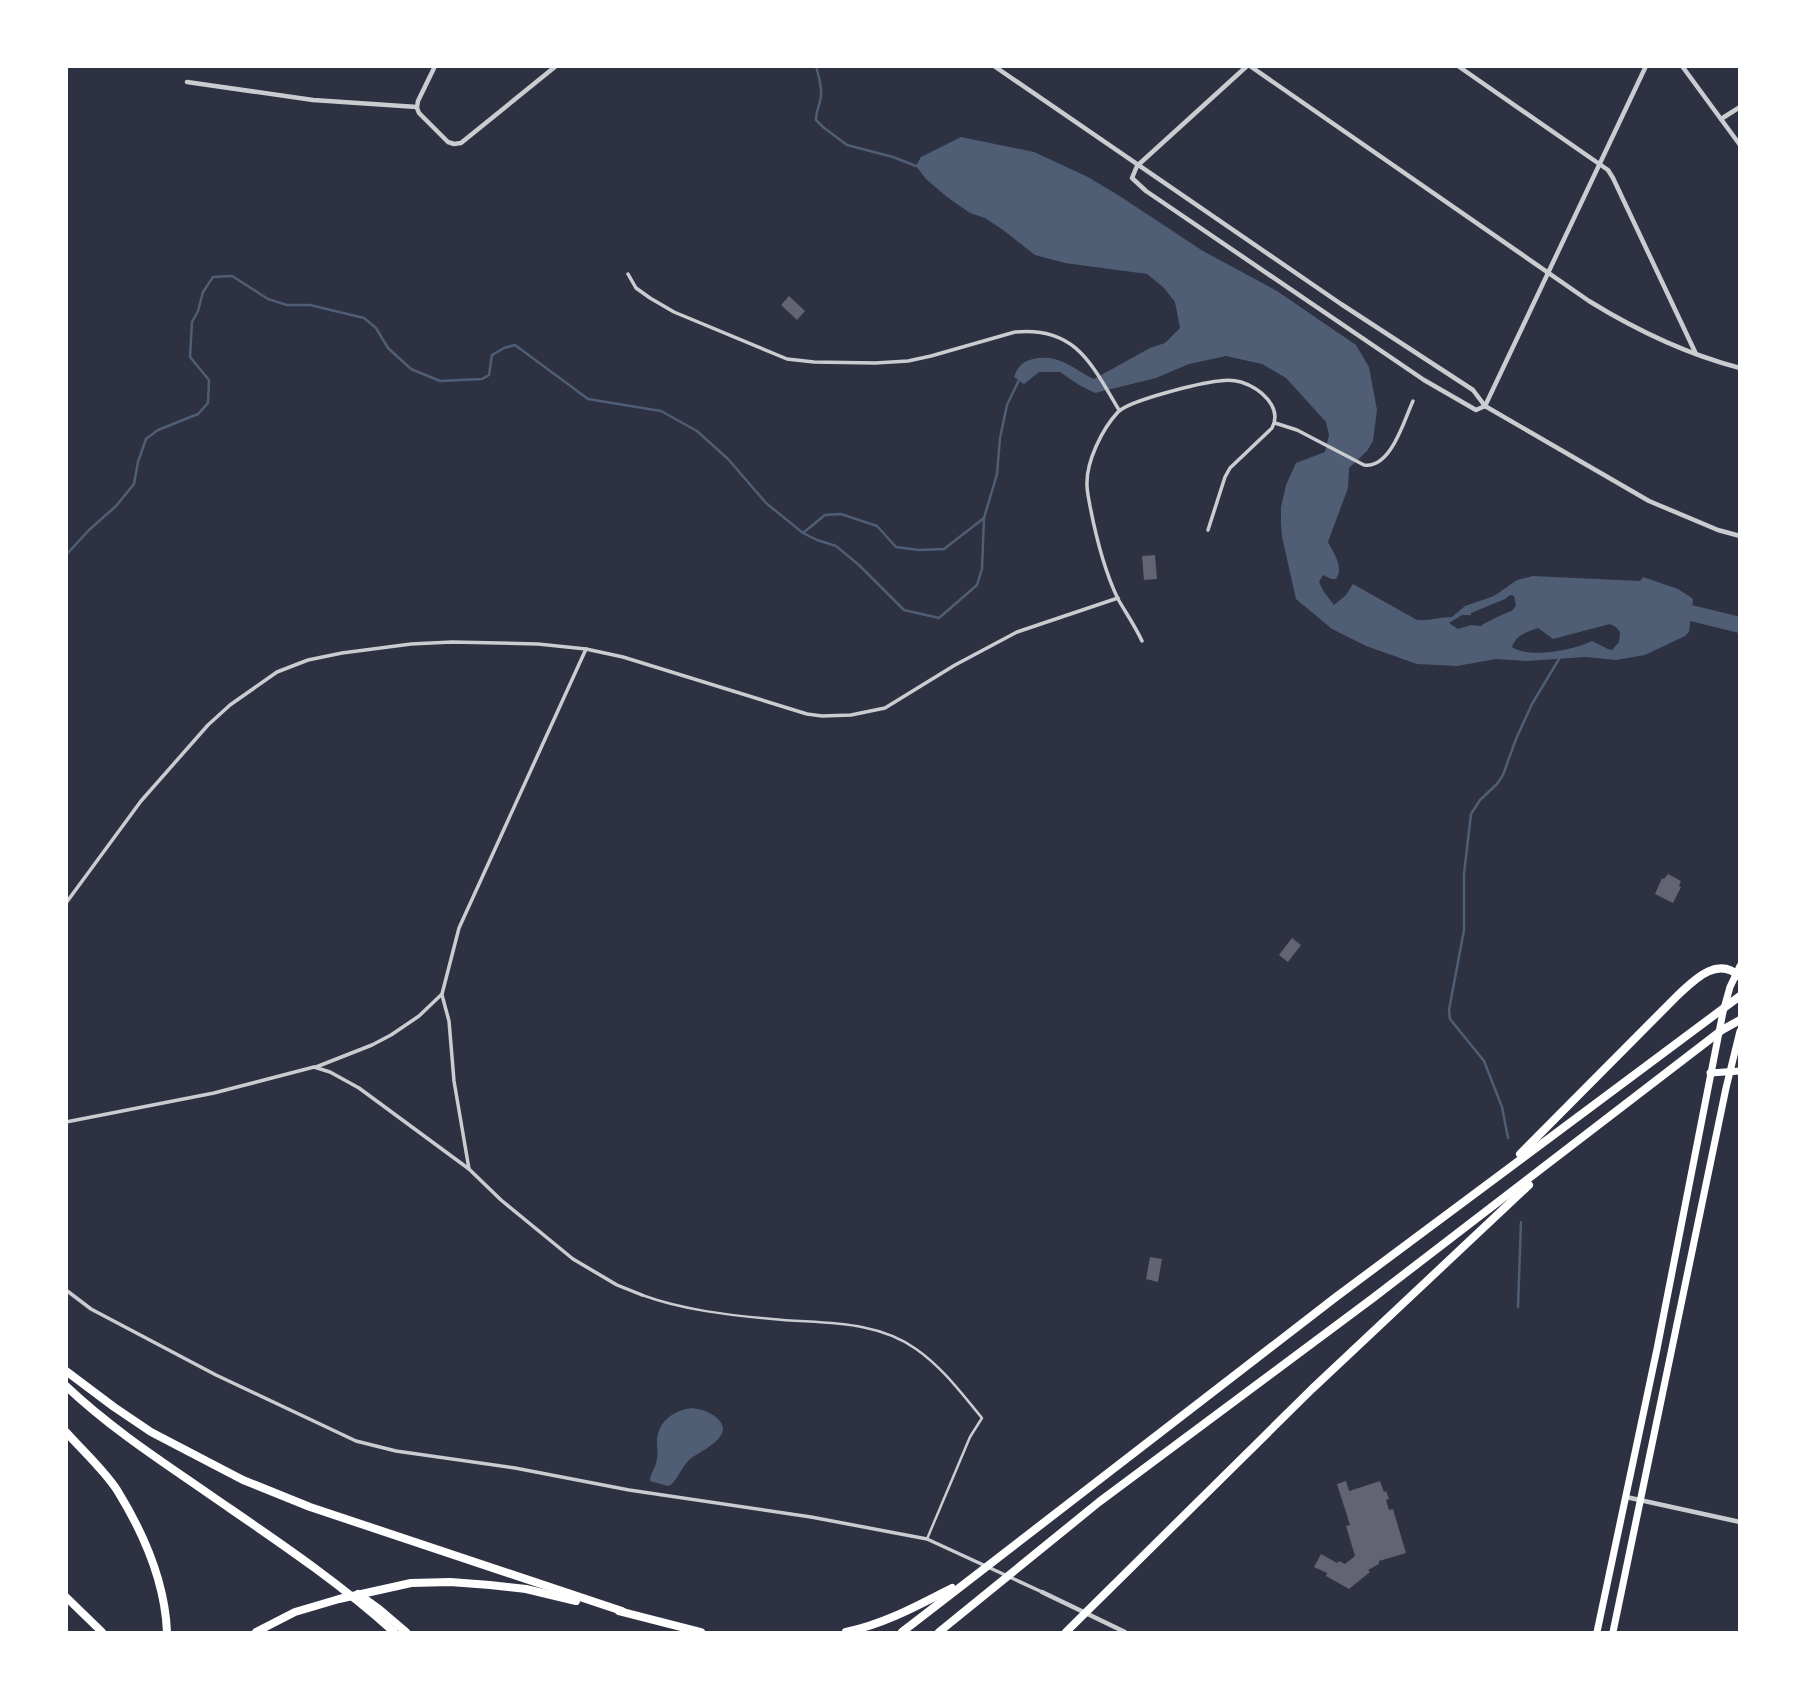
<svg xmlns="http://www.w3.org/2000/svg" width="1806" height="1699" font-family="'Nunito Sans',sans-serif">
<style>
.water{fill:#4f5d75;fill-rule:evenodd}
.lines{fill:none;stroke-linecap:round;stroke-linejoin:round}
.stream{stroke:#4f5d75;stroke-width:2.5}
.river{stroke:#4f5d75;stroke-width:16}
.building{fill:#626471}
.service{stroke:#caccd0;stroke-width:2.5}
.pedestrian{stroke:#caccd0;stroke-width:3.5}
.minor{stroke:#caccd0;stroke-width:4.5}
.primary{stroke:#fff;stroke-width:7}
.motorway{stroke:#fff;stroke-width:8}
</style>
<rect width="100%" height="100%" fill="#2d3142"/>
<g class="water">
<path d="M961,137L1034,152L1088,177L1118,195L1203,251L1277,291L1356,345L1369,367L1377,410L1373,441L1367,451L1349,468L1348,488L1328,542C1334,554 1344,567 1336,579H1331L1323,575L1319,582L1324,592L1334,605L1346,595L1353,584L1417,620C1429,621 1440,617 1452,617L1465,606L1494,596L1517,580L1533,576L1640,581L1643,577L1678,589L1692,598L1693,600L1689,632L1685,636L1645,655L1616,660L1586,657L1526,661L1496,659L1457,666L1417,664L1366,646L1332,629L1296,599L1282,537L1281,523V507L1286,485L1296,463L1325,452L1329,435L1326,422L1286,378L1262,364L1226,356L1189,364L1156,378L1095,393L1079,385L1060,372H1039L1024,384L1014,377C1018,367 1021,362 1033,359C1059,353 1073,369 1094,379L1150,348L1165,343L1180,328L1175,302L1163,287L1147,274L1065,263L1035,255L1003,230L985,218L970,213L947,197L926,179L916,166L921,157ZM1510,595L1514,596L1516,605L1512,611C1507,612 1484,623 1481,626L1471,625L1458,629L1449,623L1462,615H1471V613L1505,599ZM1610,624L1616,627L1620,632L1619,642L1612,650L1608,649L1592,641C1574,650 1530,659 1512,647C1516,635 1527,632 1538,628L1553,639Z"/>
<path d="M691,1408C700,1409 709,1411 717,1418C738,1437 697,1452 688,1461C682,1468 678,1477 672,1484L668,1486L650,1481C650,1473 656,1468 657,1459C658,1454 657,1448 657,1442C657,1422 673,1411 691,1408Z"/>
</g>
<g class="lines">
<g class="stream">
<path d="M816,66C819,77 822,86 821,96C820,105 816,111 816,120L823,127L847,145L893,157L916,166"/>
<path d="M803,533L825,515L841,514L877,526L896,547L919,550L944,549L984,518"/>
<path d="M66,555L89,530L116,506L134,484L138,462L146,439L158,430L198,414L208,403L209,380L190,357L192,322L198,311L203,292L213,277L232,276L268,299L287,305H310L364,318L376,328L388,348L411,369L440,381L482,379L489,375L492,355L504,348L515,345L588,399L661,411L697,431L728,459L766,503L803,533L817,540L836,546L859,565L904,610L939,618L977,585L982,569L984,518L997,474L1000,438L1007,405L1019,380"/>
<path d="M1508,1138L1502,1107L1484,1061L1450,1019L1449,1010L1464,930V874L1471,814L1480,800L1497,784L1503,775L1516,739L1532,704L1559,659"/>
<path d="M1518,1307L1521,1222"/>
</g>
<path class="river" d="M1691,613L1740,625"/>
</g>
<g class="building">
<path d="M789,296L805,311L797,320L781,305Z"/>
<path d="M1155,555L1157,579L1144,580L1142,556Z"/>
<path d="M1668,874L1681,881L1679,886L1681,887L1673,903L1655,894L1662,878L1664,879Z"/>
<path d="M1292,938L1301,945L1288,962L1279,955Z"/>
<path d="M1150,1257L1162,1259L1158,1282L1146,1279Z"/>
<path d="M1346,1481L1349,1491L1380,1481L1384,1492L1386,1491L1389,1499L1386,1500L1389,1510L1393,1509L1406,1553L1379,1561V1564L1368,1570L1370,1572L1349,1589L1326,1576L1327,1573L1314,1567L1321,1554L1337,1563L1339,1561L1345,1564L1355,1556L1346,1526L1350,1525L1337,1484Z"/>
</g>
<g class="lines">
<path class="service" d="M642,1295C683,1310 728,1315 772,1319C821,1324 874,1319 916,1349C942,1367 962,1394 982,1418L970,1437L927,1539"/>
<g class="pedestrian">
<path d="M628,274L636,288L650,298L674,312L787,359L814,362L875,363L908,361L931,356L1015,332C1076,326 1092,365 1119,410"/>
<path d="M1275,423L1297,430L1364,465C1391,469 1404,420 1413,401"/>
<path d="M1142,641C1135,626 1126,613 1118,599C1104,570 1096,537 1090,506C1089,500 1087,492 1087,485C1086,462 1102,429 1118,412C1130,400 1200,383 1219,381C1226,380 1234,380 1241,382C1260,388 1283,407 1272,428L1230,468L1225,477L1208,530"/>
<path d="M66,903L141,801L208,725L230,705L277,672L308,660L342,653L411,644L452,642L538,644L586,649L623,657L807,714L822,716L851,715L885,708L955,665L1017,632L1118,598"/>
<path d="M442,995L449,1021L454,1081L469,1169"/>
<path d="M316,1067L372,1045L391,1035L419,1016L442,994L459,928L586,649"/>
<path d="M66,1122L214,1093L314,1067L330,1072L359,1088L469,1169L501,1200L573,1259L617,1285L642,1295"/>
<path d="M66,1290L91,1309L216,1375L356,1441L396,1451L515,1468L629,1490L811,1517L927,1539L1042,1592"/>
</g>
<g class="minor">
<path d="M994,66L1341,304L1473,390L1485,406L1649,501L1718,530L1740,536"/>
<path d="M1247,66L1137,166L1132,178L1146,191L1424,380L1476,410L1485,406"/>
<path d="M1250,66L1589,301C1636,330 1686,354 1740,368"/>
<path d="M1458,66L1608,170L1613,178L1696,354"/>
<path d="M1682,66L1740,145"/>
<path d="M187,82L313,100L417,107"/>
<path d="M417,107L418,101L435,66"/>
<path d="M417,108L419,113L448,142L454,144L461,143L556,66"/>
<path d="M1721,119L1740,107"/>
<path d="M1485,406L1646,66"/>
<path d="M1626,1497L1740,1522"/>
<path d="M1042,1592L1125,1632"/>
</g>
<g class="primary">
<path d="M1710,1073L1740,1071"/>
<path d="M1597,1632L1657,1349L1723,1012L1730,987L1740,966"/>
<path d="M1613,1632L1726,1088L1740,1031"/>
</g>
<g class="motorway">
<path d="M1520,1154L1678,995C1694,980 1718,955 1740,977"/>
<path d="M66,1371L114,1407L151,1432L243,1480L310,1507L622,1611"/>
<path d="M66,1386C105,1423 149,1453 193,1483C262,1531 332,1576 394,1632"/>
<path d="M66,1432C82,1450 104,1470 117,1490C143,1532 165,1583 167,1632"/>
<path d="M358,1594L379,1609L406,1632"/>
<path d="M66,1597L102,1632"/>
<path d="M619,1611L701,1632"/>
<path d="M256,1632L295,1612L339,1599L411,1583L450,1582L490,1585L526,1589L576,1601"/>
<path d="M846,1632C884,1624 917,1606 952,1588"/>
<path d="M902,1632L1336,1297L1740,996"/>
<path d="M939,1632L1099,1502L1373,1298L1722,1030L1740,1020"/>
<path d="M1066,1632L1312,1389L1529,1185"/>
</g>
</g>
<rect width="1806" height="1699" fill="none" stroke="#ffffff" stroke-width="136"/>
</svg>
